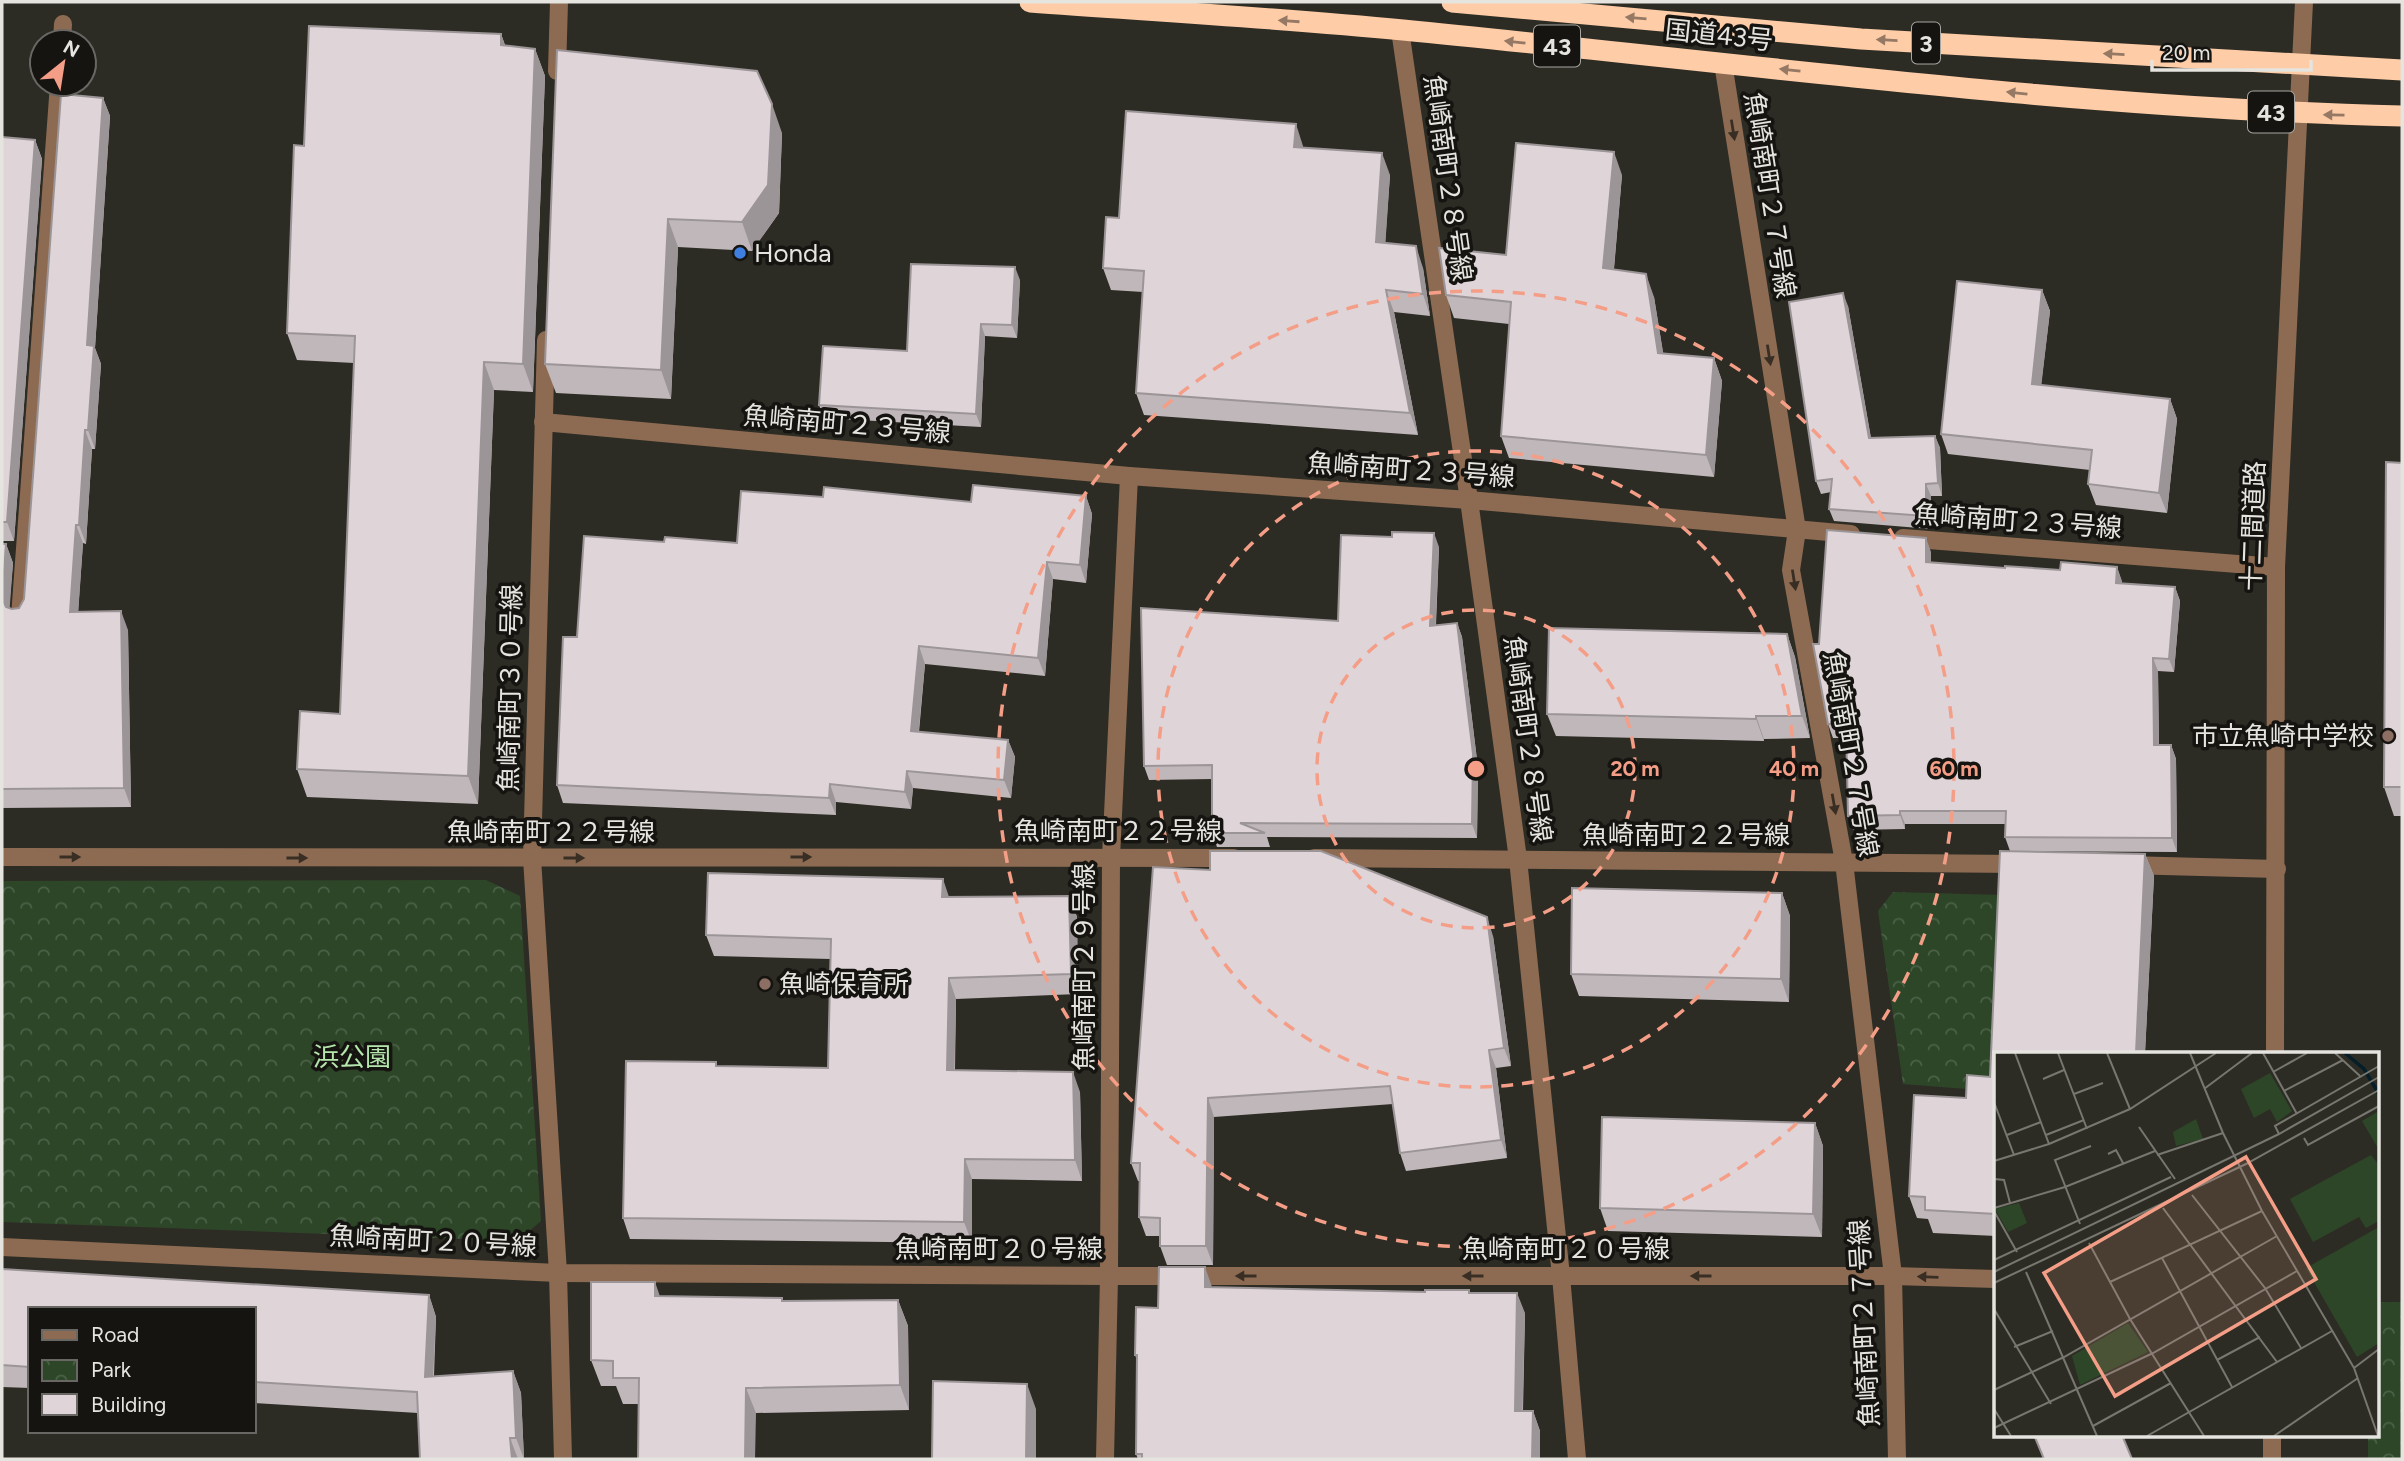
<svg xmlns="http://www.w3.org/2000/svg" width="2404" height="1461" font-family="Figtree,'Noto Sans JP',sans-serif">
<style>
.park{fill:url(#park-crowns)}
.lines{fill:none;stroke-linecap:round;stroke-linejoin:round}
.minor{stroke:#8d6b52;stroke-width:18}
.highway{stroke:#fecca7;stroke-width:21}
.highway-bridge{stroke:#fecca7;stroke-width:21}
.wall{fill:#c0b7bb}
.shaded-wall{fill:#9c9598}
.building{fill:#dfd5d9;stroke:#9c9598;stroke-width:2}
.oneway{fill:#957964}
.oneway2{fill:#392e24}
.ring{fill:none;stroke:#f49e87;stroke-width:3.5;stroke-dasharray:12 9}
.shop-dot{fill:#3f7fe0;stroke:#151411;stroke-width:2.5}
.education-dot{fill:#8d6e63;stroke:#151411;stroke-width:2.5}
.labels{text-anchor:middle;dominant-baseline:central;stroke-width:7;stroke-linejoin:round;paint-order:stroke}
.shield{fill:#151411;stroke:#a7a6a1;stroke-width:2}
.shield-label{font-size:24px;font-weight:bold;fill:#e5e4df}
.street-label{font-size:26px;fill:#e5e4df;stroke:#151411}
.poi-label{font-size:26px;fill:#e5e4df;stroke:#151411;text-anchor:start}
.park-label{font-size:26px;fill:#b5e6ab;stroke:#151411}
.inset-river{fill:none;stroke:#041f2a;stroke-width:3.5}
.inset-road{fill:none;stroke:#77766f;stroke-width:2}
.view{fill:#f49e87;fill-opacity:0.15;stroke:#f49e87;stroke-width:3.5}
.inset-edge{fill:none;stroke:#e5e4df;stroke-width:3.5}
.centre{fill:#f49e87;stroke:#151411;stroke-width:3.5}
.ring-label{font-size:21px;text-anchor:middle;font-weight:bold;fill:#f49e87;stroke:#151411;stroke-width:7;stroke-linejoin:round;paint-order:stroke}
</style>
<defs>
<pattern id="park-crowns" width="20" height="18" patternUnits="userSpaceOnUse" patternTransform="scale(1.75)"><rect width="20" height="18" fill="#2d4628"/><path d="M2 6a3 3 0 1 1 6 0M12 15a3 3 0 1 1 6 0" fill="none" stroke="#4b6147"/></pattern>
</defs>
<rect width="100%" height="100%" fill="#2d2c24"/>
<g class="park">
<path d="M486,880L520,896L541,1221L518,1241L2,1222V881Z"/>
<path d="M1893,892L2003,895L1993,1091L1903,1084L1878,911Z"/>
<path d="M2378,1302H2402V1459H2368V1435H2378Z"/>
</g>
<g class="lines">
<g class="minor">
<path d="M1400,30L1469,500L1518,859L1561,1276L1577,1459"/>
<path d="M62,42L63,24"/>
<path d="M1723,63L1797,530L1791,570L1844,862L1893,1276L1897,1459"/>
<path d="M557,71L559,2"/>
<path d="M546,340L532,858L558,1273L563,1459"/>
<path d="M543,422L1129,476L1469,500L1851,534"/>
<path d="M1903,538L2276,567"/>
<path d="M20,617L59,84"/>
<path d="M2,857L1234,858"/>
<path d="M1314,858L2021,864"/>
<path d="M2126,865L2277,869"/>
<path d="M2275,1053L2276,567L2304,2"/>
<path d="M2,1247L558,1273L1109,1276H1893L1996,1279"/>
<path d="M2272,1435V1459"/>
<path d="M1105,1459L1109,1276L1111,857L1129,476"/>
</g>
<path class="highway" d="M1030,2C1154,11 1279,18 1403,30C1735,62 2068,108 2402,116"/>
<path class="highway-bridge" d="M1452,2L1861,39L2402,70"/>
</g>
<g class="wall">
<path d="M501,34L505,45L535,49L545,76L533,392L494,390L478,804L307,797L297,769L340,714L354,363L297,360L287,333L304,146Z"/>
<path d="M557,50L782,133L779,213L752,251L678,247L671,399L556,393L545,364Z"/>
<path d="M103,98L110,116L95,348L101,364L95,449H92L86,544L83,543L78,612L128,630L131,807L2,808V544H6L13,563L9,608L12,609L19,608L24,599Z"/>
<path d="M2,137L35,140L42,159L14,541H2Z"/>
<path d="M1303,146V147L1390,175L1385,243L1423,268L1430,316L1394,312L1418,435L1144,415L1136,393L1143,292L1111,290L1103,268L1119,218Z"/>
<path d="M1622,175L1614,269L1654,297L1663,353L1714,358L1722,381L1714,477L1509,458L1501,436L1509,324L1454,318L1446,295L1506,255Z"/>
<path d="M1020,280L1017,338L985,336L981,427L824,418L819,405Z"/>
<path d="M2042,290L2050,311L2041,385L2170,399L2177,419L2167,513L2096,505L2088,484L2090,470L1948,454L1941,434Z"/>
<path d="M1848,306L1871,438L1935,436L1940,448L1942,496H1931V529L1834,521L1829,509L1831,492L1821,494L1816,481Z"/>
<path d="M2402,463V816H2394L2384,787Z"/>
<path d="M1086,496L1092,514L1086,583L1053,579L1045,676L925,664L919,732L1008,740L1015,757L1011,798L913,788L911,809L836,802V815L563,803L557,785L577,637L664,542L737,543L823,497L971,502Z"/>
<path d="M1439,547L1436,625L1457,623L1462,637L1478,768L1477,838L1267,837L1270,847H1217L1212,833V779L1149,780L1144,766Z"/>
<path d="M1931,552V562L2005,568L2060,570L2117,567L2122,583L2175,587L2180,601L2174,672L2158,671L2159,745H2171L2176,759L2177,852L2010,851L2005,837V824H1905V829L1853,830L1848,816L1847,738H1833L1828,724L1819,644Z"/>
<path d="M1787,634L1795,657L1810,738L1764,739V741L1556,736L1547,714Z"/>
<path d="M2000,851L2145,854L2154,876L2145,1053H1996V1236L1933,1233L1928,1219L1917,1218L1909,1196L1914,1095L1966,1098L1967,1075L1990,1077Z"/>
<path d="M1153,867L1493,936L1511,1066L1496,1068L1507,1158L1406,1171L1400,1153L1393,1104L1214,1117L1213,1265H1167L1160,1246V1236H1146L1139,1217L1140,1181H1138L1131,1163Z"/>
<path d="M1782,893L1790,916L1789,1002L1579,996L1571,974Z"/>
<path d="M1069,896L1077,917L1078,994L956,999L955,1070L1080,1092L1082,1181L972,1179V1243L630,1239L623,1218L716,1062L717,1066L828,1068L830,959L714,956L706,935L949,897Z"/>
<path d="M1815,1123L1823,1146L1822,1237L1608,1231L1600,1208Z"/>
<path d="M2,1269L429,1295L436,1317L434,1376L513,1371L521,1393L524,1459H420L418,1413L254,1403V1309H30V1388L2,1387Z"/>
<path d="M1212,1287L1470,1293L1525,1313L1523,1411H1533L1540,1431V1459H1138L1136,1454L1137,1360L1135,1355L1158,1308Z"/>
<path d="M660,1297L782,1298L783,1301L898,1300L908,1326L909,1410L756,1413L639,1404H623L616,1386H601L591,1360Z"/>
</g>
<g class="shaded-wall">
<path d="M501,34L511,62L501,45Z"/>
<path d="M535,49L545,76L533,392L523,364Z"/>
<path d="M103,98L110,116L95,348L101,364L95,449L88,430L87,345Z"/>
<path d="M772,104L782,133L779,213L752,251L742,222Z"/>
<path d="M1296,124L1303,146L1302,169L1294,147Z"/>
<path d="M35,140L42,159L14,541L7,522Z"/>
<path d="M1614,152L1622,175L1612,290L1603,268Z"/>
<path d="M1382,153L1390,175L1384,264L1376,242Z"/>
<path d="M668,219L678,247L671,399L661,370Z"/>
<path d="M1416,246L1423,268L1430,316L1423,294Z"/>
<path d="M1015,267L1020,280L1017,338L1012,325Z"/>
<path d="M1646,274L1654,297L1667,376L1658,353Z"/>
<path d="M1386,290L1394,312L1418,435L1410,413Z"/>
<path d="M2042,290L2050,311L2039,405L2032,384Z"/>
<path d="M1843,293L1848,306L1873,451L1869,438Z"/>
<path d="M981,324L985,336L981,427L976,414Z"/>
<path d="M1714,358L1722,381L1714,477L1706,455Z"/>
<path d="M484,362L494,390L478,804L468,776Z"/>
<path d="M2170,399L2177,419L2167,513L2159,493Z"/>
<path d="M85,430L92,449L86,544L79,525Z"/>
<path d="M1935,436L1940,448L1942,496L1938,483Z"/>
<path d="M1926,484L1931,496V529L1926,516Z"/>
<path d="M1086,496L1092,514L1086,583L1080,565Z"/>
<path d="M76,525L83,543L77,630L70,612Z"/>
<path d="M1434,533L1439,547L1435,640L1430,626Z"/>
<path d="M1926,538L1931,552V575L1926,562Z"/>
<path d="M6,544L13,563L9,617L2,598Z"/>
<path d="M1047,562L1053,579L1045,676L1038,658Z"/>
<path d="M2117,567L2122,581L2121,596L2116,583Z"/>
<path d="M2175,587L2180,601L2174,672L2169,659Z"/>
<path d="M121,611L128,630L131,807L124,788Z"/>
<path d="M1457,623L1462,637L1478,768L1477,838L1472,824Z"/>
<path d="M1787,634L1795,657L1810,738L1802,716Z"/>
<path d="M919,646L925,664L917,749L911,731Z"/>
<path d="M2153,658L2158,671L2159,759L2154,745Z"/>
<path d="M1756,716L1764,739V741L1756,719Z"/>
<path d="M1008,740L1015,757L1011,798L1004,780Z"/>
<path d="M2171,745L2176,759L2177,852L2172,838Z"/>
<path d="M907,771L913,788L911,809L905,792Z"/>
<path d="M830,784L836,802V815L829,798Z"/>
<path d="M1900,811L1905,824V829L1900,815Z"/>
<path d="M2145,854L2154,876L2145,1053H2136Z"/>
<path d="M943,879L950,900L942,897Z"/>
<path d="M1782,893L1790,916L1789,1002L1781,979Z"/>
<path d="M1069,896L1077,917L1078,994L1071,974Z"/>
<path d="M1487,917L1493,936L1511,1066L1504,1048Z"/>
<path d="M949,978L956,999L954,1090L947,1070Z"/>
<path d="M1489,1050L1496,1068L1507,1158L1501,1140Z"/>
<path d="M1073,1072L1080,1092L1082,1181L1075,1160Z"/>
<path d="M1208,1098L1214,1117L1213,1265L1206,1246Z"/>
<path d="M1815,1123L1823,1146L1822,1237L1813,1214Z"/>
<path d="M965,1159L972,1179V1243L964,1222Z"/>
<path d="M1205,1267L1212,1287H1205Z"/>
<path d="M655,1282L664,1308L655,1296Z"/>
<path d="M1517,1293L1525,1313L1522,1431L1515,1411Z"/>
<path d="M429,1295L436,1317L432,1398L425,1377Z"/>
<path d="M898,1300L908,1326L909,1410L900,1385Z"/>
<path d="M513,1371L521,1393L524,1459L516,1438Z"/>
<path d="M1027,1384L1036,1409V1459H1026Z"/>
<path d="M746,1388L756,1413L755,1459H745Z"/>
<path d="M1533,1411L1540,1431V1459H1532Z"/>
<path d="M510,1438L518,1459H512Z"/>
</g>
<g class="building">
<path d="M309,26L501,34V45L535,49L523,364L484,362L468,776L297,769L300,711L340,714L355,336L287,333L294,145L304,146Z"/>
<path d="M557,50L757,71L772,104L768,185L742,222L668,219L661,370L545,364Z"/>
<path d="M61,94L103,98L87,345L94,346L88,430H85L79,525H76L70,612L121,611L124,788L2,789V544H6L2,598L6,607L12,609L19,608L24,599Z"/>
<path d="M1126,111L1296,124L1294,147L1382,153L1376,242L1416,246L1423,294L1386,290L1410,413L1136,393L1144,271L1103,268L1106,217L1119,218Z"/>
<path d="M2,137L35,140L7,522H2Z"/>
<path d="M1516,143L1614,152L1603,268L1646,274L1658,353L1714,358L1706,455L1501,436L1511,302L1446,295L1439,248L1506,255Z"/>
<path d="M911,264L1015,267L1012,325L981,324L976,414L819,405L823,346L907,351Z"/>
<path d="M1957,281L2042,290L2032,384L2170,399L2159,493L2088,484L2092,450L1941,434Z"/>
<path d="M1843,293L1869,438L1935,436L1938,483L1926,484V516L1829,509L1832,479L1816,481L1789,302Z"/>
<path d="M2386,462L2402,463V787H2384Z"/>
<path d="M973,485L1086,496L1080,565L1047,562L1038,658L919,646L911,731L1008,740L1004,780L907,771L905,792L830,784L829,798L557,785L563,637H577L584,536L664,542L665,537L737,543L741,491L823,497L824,487L971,502Z"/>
<path d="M1827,530L1926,538V562L2005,568V566L2060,570L2061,562L2117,567L2116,583L2175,587L2169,659L2153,658L2154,745H2171L2172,838L2005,837L2006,811H1900V815L1848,816L1846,724H1828L1813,644H1819Z"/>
<path d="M1392,532L1434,533L1430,626L1457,623L1473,754L1472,824L1240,823L1265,833H1212V765L1144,766L1141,608L1338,621L1341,535L1392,537Z"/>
<path d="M1549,628L1787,634L1802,716H1756V719L1547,714Z"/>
<path d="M1210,851H1321L1487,917L1504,1048L1489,1050L1501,1140L1400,1153L1390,1086L1208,1098L1206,1246H1160V1218L1139,1217L1140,1163H1131L1153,867L1210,870Z"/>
<path d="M2000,851L2145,854L2136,1053H1996V1214L1925,1210V1197L1909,1196L1914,1095L1966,1098L1967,1075L1990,1077Z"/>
<path d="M708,873L943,879L942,897L1069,896L1071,974L949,978L947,1070L1073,1072L1075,1160L965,1159L964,1222L623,1218L626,1061L716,1062V1066L828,1068L831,939L706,935Z"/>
<path d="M1572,888L1782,893L1781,979L1571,974Z"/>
<path d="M1602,1117L1815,1123L1813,1214L1600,1208Z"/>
<path d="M1159,1267H1205V1287L1425,1292V1290H1469V1293H1517L1515,1411H1533L1532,1459H1142V1454H1136L1137,1355H1135L1136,1307L1158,1308Z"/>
<path d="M2,1269L429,1295L425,1377L513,1371L516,1438H510L512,1459H420L417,1392L254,1382V1309H30V1367L2,1365Z"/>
<path d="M591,1282H655V1296L782,1298V1301L898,1300L900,1385L746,1388L745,1459H638L639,1378H613V1361L591,1360Z"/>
<path d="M933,1381L1027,1384L1026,1459H932Z"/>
<path d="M2034,1435H2122L2132,1459H2044Z"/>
</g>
<defs><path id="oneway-solid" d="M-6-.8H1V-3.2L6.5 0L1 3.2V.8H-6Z" transform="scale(1.75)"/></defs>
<g class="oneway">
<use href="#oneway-solid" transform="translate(1636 18) rotate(-175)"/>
<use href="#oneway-solid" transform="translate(1289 21) rotate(-176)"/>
<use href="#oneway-solid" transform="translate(1887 40) rotate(-177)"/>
<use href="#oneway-solid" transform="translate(1515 42) rotate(-174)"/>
<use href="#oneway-solid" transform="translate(2114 54) rotate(-177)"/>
<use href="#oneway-solid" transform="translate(1790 70) rotate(-174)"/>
<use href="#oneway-solid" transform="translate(2017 93) rotate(-174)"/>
<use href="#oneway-solid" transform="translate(2334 115) rotate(-179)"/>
</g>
<g class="oneway2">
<use href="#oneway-solid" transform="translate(1733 130) rotate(81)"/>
<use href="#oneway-solid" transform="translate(1769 355) rotate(81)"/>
<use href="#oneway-solid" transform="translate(1794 580) rotate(81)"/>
<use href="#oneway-solid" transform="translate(1834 804) rotate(80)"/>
<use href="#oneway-solid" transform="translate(70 857)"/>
<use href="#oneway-solid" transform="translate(801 857)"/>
<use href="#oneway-solid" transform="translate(297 858)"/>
<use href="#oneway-solid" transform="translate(574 858)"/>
<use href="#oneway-solid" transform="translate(1246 1276) rotate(180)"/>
<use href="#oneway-solid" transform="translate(1473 1276) rotate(180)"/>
<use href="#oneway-solid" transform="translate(1701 1276) rotate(-180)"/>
<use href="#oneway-solid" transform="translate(1928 1277) rotate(-178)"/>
</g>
<g class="ring">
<circle cx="1476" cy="769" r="159"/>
<circle cx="1476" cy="769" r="318"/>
<circle cx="1476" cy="769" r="478"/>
</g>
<circle class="shop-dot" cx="740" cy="253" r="7"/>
<g class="education-dot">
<circle cx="2388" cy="736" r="7"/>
<circle cx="765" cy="984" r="7"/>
</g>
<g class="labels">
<g class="shield">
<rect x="1912" y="22.5" width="28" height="41" rx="5"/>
<rect x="1534" y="25.5" width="46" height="41" rx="5"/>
<rect x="2248" y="91.5" width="46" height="41" rx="5"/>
</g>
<g class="shield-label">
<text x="1926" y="43">3</text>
<text x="1557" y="46">43</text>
<text x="2271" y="112">43</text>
</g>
<g class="street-label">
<text transform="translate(1719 35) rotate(6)">国道43号</text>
<text transform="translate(1448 178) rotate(82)">魚崎南町２８号線</text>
<text transform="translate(1770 195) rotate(81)">魚崎南町２７号線</text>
<text transform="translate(847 424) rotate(5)">魚崎南町２３号線</text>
<text transform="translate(1411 470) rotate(4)">魚崎南町２３号線</text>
<text transform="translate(2018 521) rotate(4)">魚崎南町２３号線</text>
<text transform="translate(2253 526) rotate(-88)">十二間道路</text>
<text transform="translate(510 688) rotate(-89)">魚崎南町３０号線</text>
<text transform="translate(1528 739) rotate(82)">魚崎南町２８号線</text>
<text transform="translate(1851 754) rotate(80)">魚崎南町２７号線</text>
<text x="1118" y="831">魚崎南町２２号線</text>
<text x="551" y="832">魚崎南町２２号線</text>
<text x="1686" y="835">魚崎南町２２号線</text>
<text transform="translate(1084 967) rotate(-90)">魚崎南町２９号線</text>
<text transform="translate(433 1241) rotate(3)">魚崎南町２０号線</text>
<text x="999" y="1249">魚崎南町２０号線</text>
<text x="1566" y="1249">魚崎南町２０号線</text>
<text transform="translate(1864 1323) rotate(-93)">魚崎南町２７号線</text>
</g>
<g class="poi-label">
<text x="754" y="253">Honda</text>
<text x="2374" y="736" text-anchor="end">市立魚崎中学校</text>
<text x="779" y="984">魚崎保育所</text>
</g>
<g class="park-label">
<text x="352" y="1057">浜公園</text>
</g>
</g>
<g transform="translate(1994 1052)">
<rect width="385" height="385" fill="#2d2c24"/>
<path d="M377,103L385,113V169L372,176L365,165L319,190L296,147Z" fill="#2d4628"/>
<path d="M276,21L298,59L283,70L276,57L260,66L247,37ZM385,59V98L368,69ZM202,67L209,87L182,94L179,80ZM25,151L33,171L14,180L1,157ZM385,175V291L363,305L312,216ZM134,271L154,300L86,333L78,304Z" fill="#2d4628"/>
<path class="inset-river" d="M351,1L370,17L385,42"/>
<path class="inset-road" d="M21,1L55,92M64,1L93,77M113,1L136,57M196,1L229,81L268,159L360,316L384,384M269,1L303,62M341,1L366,24M279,20L313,1M49,27L70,18M210,37L258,1M290,39L349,8M80,42L109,31M0,50L20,103M145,75L181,127M285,82L281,74L385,14M13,83L47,70M52,83L90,68M310,86L314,93L385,54M114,102L122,98L129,111M163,103L229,81M0,109L55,92L136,57L222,1M0,127L10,128L16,151M198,143L271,236L307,296M0,156L71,135L161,99M169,156L283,310M0,159L23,200M86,172L61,108L97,94M95,191L136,267L210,384M168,206L238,335M0,208L177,125M0,220L285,82L385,25M32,220L103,384M116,230L268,159M0,231L252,112L385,38M0,257L57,352M20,295L59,279M223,308L266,285M360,316L385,297M0,338L70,305L283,184M0,357L17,384M99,374L177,331M0,376L159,301L303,219M153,384L338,279M280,384L364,326"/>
<path class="view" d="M252,105L322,227L121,344L50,221Z"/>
<rect width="385" height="385" class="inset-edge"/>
</g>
<circle cx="1476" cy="769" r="10" class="centre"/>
<g class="ring-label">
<text x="1635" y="776">20 m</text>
<text x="1794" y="776">40 m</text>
<text x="1954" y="776">60 m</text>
</g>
<rect width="2404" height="1461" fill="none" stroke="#e5e4df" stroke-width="7"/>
<rect x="28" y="1307" width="228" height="126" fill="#151411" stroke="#686763" stroke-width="2"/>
<rect x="42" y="1330" width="35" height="10" fill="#8d6b52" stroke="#686763" stroke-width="2"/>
<text x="91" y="1342" font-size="21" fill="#e5e4df">Road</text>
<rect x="42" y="1360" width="35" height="21" fill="url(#park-crowns)" stroke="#686763" stroke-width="2"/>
<text x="91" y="1377" font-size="21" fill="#e5e4df">Park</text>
<rect x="42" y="1394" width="35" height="21" fill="#dfd5d9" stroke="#686763" stroke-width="2"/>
<text x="91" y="1412" font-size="21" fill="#e5e4df">Building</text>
<g transform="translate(63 63) rotate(30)"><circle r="33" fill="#151411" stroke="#686763" stroke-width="2"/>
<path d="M0-5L12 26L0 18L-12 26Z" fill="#f49e87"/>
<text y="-10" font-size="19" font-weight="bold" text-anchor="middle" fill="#e5e4df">N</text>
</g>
<path d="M2152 60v10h159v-10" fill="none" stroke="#e5e4df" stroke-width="3.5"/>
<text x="2162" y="60" font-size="21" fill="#e5e4df" stroke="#151411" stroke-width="5" paint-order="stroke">20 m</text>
</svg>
